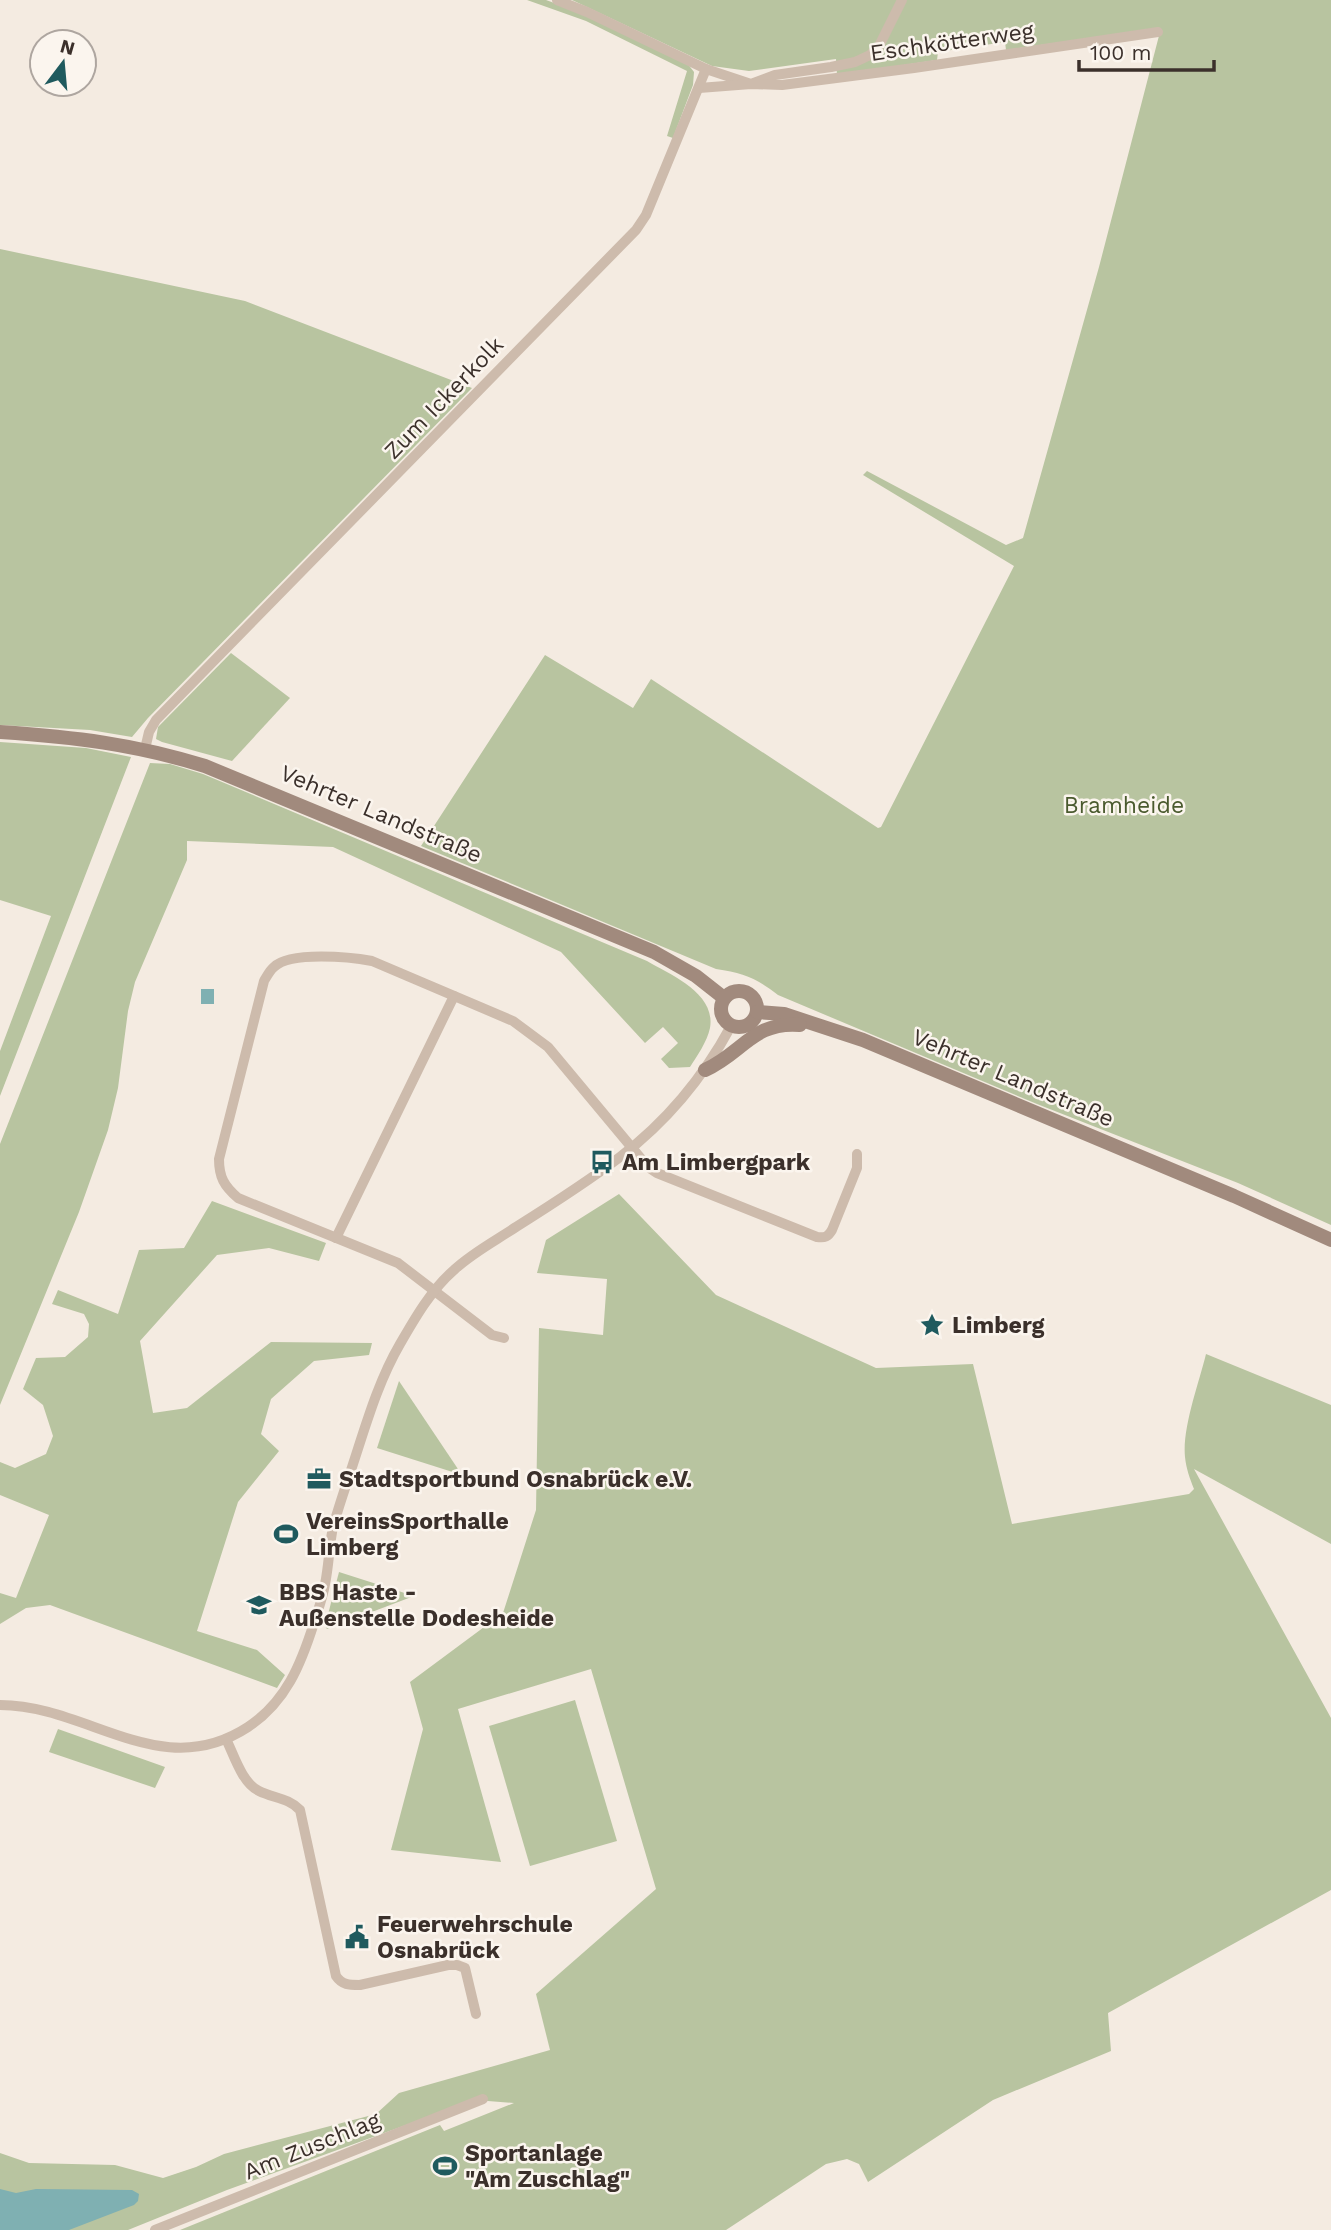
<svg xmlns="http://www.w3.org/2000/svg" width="1331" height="2230" font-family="'Work Sans',sans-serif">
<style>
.green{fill:#b8c4a0}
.water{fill:#7fb0b2}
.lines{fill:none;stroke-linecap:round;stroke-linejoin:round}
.street{stroke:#cdbbac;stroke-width:10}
.secondary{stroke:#a18a7d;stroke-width:14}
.labels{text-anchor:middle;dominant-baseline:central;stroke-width:5;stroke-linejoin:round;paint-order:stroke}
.street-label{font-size:23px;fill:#3b302b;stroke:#fbf5ee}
.park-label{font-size:23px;fill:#4a5a2e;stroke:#fbf5ee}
.poi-label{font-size:23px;font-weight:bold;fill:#3b302b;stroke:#fbf5ee;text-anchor:start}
</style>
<rect width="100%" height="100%" fill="#f4ebe1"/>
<g class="green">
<path d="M527,0H546L590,16L687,63L694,72L693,85L673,138L667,136L687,71L586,21Z"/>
<path d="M572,0H1331V1225L1238,1183L1037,1104L778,995C756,978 744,973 716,969L421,846L545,655L633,708L651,679L878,828L881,827L1014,566L863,475L867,471L1006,545L1023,538L1099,267L1161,28L1006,50L1005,42L938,52L937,60L837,75L836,59L749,71L712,66Z"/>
<path d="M0,249L245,301L472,388L148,718L132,737L90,730L0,725Z"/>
<path d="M231,653L290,698L232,761L162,742L156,739L158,727Z"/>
<path d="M0,742L86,748L131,757L0,1096V1051L51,916L0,900Z"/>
<path d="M150,763L170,764L203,774L647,961C671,975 716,993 710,1028C707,1042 697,1056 690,1067L669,1068L661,1059L678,1043L663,1027L645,1043L561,952L333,847L187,841V860L135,982L128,1011L118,1088L108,1130L79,1212L0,1405V1144Z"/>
<path d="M619,1194L716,1295L876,1368L973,1364L1012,1524L1189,1494L1194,1489C1190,1479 1186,1468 1185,1457C1182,1428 1199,1383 1206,1354L1331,1405V1544L1194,1469L1331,1718V1890L1108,2013L1111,2051L993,2100L868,2182L859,2164L847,2159L826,2164L726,2230H180L440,2125L444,2131L514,2103L475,2100L227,2190L128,2230H0V2153L29,2163L115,2165L163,2178L196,2167L224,2154L376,2114L399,2093L550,2050L536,1994L656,1889L591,1669L458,1709L501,1862L391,1850L423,1729L410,1682L503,1613L536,1510L539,1328L603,1335L607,1279L537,1273L546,1240Z"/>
<path d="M212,1201L326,1243L319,1261L269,1248L217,1255L140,1341L153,1413L187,1408L271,1342L372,1343L369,1355L314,1361L271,1399L261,1434L279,1451L238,1502L197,1631L257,1650L285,1675L277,1688L50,1605L26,1608L0,1624V1593L16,1598L49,1515L0,1495V1462L15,1468L46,1454L53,1436L43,1405L23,1389L36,1358L65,1357L88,1337L89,1324L84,1314L52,1304L58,1290L118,1314L139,1250L184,1248Z"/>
<path d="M399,1381L462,1475L377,1448Z"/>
<path d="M339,1572L414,1596L327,1629L325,1626Z"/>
<path d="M575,1700L617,1841L530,1866L489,1726Z"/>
<path d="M58,1729L165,1767L155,1788L49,1752Z"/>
</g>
<g class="water">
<rect x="201" y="989" width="13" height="15"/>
<path d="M0,2189L16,2193L36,2189L132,2190L139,2194L138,2201L134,2205L69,2230H0Z"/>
</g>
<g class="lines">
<g class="street">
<path d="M557,0L587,12L706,69L751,84L775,75L831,67L855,62L870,55L879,46L902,0"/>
<path d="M699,88L751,84L782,85L914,68L1158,32"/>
<path d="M145,749L149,732L156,720L636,230L646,215L706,69"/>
<path d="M336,1238L454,996"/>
<path d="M504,1338L492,1335L398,1263L238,1198C224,1186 219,1177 219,1159L264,981C267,976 270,970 274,967C290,951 351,957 372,961L513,1021L548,1047L648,1167L657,1173L817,1237C825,1238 828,1237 832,1230L857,1168V1154"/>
<path d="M0,1705C88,1705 161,1784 248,1727C286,1702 301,1664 314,1623C318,1610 323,1597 325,1584C329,1565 329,1546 333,1527C339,1505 347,1483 354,1461C367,1421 379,1380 400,1344C415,1318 431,1290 454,1270C472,1253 495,1241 516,1227C551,1205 587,1182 620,1157C666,1122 704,1076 731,1026"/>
<path d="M226,1739C234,1755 242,1783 259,1791C273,1798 289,1798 300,1810L336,1976C342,1985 349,1985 360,1985L448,1965H457L465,1968L476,2014"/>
<path d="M155,2230L483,2099"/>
</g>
<g class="secondary">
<path d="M0,732C74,737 134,744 205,766L654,952L696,976L724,998"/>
<circle cx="739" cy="1009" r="18"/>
<path d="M757,1012L784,1014L863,1040L1234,1196L1331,1240"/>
<path d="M705,1070C743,1053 753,1021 800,1025"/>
</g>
</g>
<defs>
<g id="bus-bare" transform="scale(1.89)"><path d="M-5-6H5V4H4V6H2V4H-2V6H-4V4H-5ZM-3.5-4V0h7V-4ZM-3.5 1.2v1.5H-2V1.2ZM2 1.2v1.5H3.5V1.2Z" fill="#1f5a5e" stroke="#fbf5ee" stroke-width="2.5" paint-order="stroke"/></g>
<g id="sight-bare" transform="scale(1.89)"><path d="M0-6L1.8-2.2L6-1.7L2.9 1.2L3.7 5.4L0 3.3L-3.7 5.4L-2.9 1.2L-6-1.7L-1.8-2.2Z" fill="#1f5a5e" stroke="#fbf5ee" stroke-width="2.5" paint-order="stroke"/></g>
<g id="office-bare" transform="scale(1.89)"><path d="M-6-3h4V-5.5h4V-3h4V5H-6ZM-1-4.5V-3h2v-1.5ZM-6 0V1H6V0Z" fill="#1f5a5e" stroke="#fbf5ee" stroke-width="2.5" paint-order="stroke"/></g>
<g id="stadium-bare" transform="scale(1.89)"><path d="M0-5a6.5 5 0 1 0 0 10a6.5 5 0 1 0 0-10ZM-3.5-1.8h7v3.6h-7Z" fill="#1f5a5e" stroke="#fbf5ee" stroke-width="2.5" paint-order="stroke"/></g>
<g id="school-bare" transform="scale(1.89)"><path d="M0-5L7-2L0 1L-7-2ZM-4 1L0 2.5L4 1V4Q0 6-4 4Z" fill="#1f5a5e" stroke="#fbf5ee" stroke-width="2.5" paint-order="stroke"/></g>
<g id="civic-bare" transform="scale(1.89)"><path d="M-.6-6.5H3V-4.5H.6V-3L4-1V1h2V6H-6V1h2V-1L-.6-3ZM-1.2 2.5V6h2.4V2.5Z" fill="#1f5a5e" stroke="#fbf5ee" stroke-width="2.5" paint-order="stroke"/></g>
</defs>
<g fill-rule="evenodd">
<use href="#bus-bare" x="602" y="1162"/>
<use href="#sight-bare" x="932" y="1325"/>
<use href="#office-bare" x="319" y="1479"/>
<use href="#stadium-bare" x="286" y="1534"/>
<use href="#school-bare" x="259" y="1605"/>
<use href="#civic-bare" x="357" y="1937"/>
<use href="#stadium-bare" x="445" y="2166"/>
</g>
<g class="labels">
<g class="street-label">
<text transform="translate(952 42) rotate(-8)">Eschkötterweg</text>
<text transform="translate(444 398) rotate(-46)">Zum Ickerkolk</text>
<text transform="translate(381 814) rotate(23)">Vehrter Landstraße</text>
<text transform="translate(1013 1078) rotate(23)">Vehrter Landstraße</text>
<text transform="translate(312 2146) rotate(-22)">Am Zuschlag</text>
</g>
<g class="park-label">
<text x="1124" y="805">Bramheide</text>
</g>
<g class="poi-label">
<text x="622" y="1162">Am Limbergpark</text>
<text x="952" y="1325">Limberg</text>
<text x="339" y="1479">Stadtsportbund Osnabrück e.V.</text>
<text x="306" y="1521">VereinsSporthalle<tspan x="306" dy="26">Limberg</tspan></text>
<text x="279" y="1592">BBS Haste -<tspan x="279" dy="26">Außenstelle Dodesheide</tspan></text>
<text x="377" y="1924">Feuerwehrschule<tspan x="377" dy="26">Osnabrück</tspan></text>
<text x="465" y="2153">Sportanlage<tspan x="465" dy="26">"Am Zuschlag"</tspan></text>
</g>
</g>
<g transform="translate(63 63) rotate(16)"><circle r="33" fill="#fbf5ee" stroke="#aea6a0" stroke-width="2"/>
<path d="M0-5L12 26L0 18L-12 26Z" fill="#1f5a5e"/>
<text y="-10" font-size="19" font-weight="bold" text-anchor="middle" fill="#3b302b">N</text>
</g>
<path d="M1079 60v10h135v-10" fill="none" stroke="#3b302b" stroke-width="3.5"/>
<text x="1090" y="60" font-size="21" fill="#3b302b" stroke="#fbf5ee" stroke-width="5" paint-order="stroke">100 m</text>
</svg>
